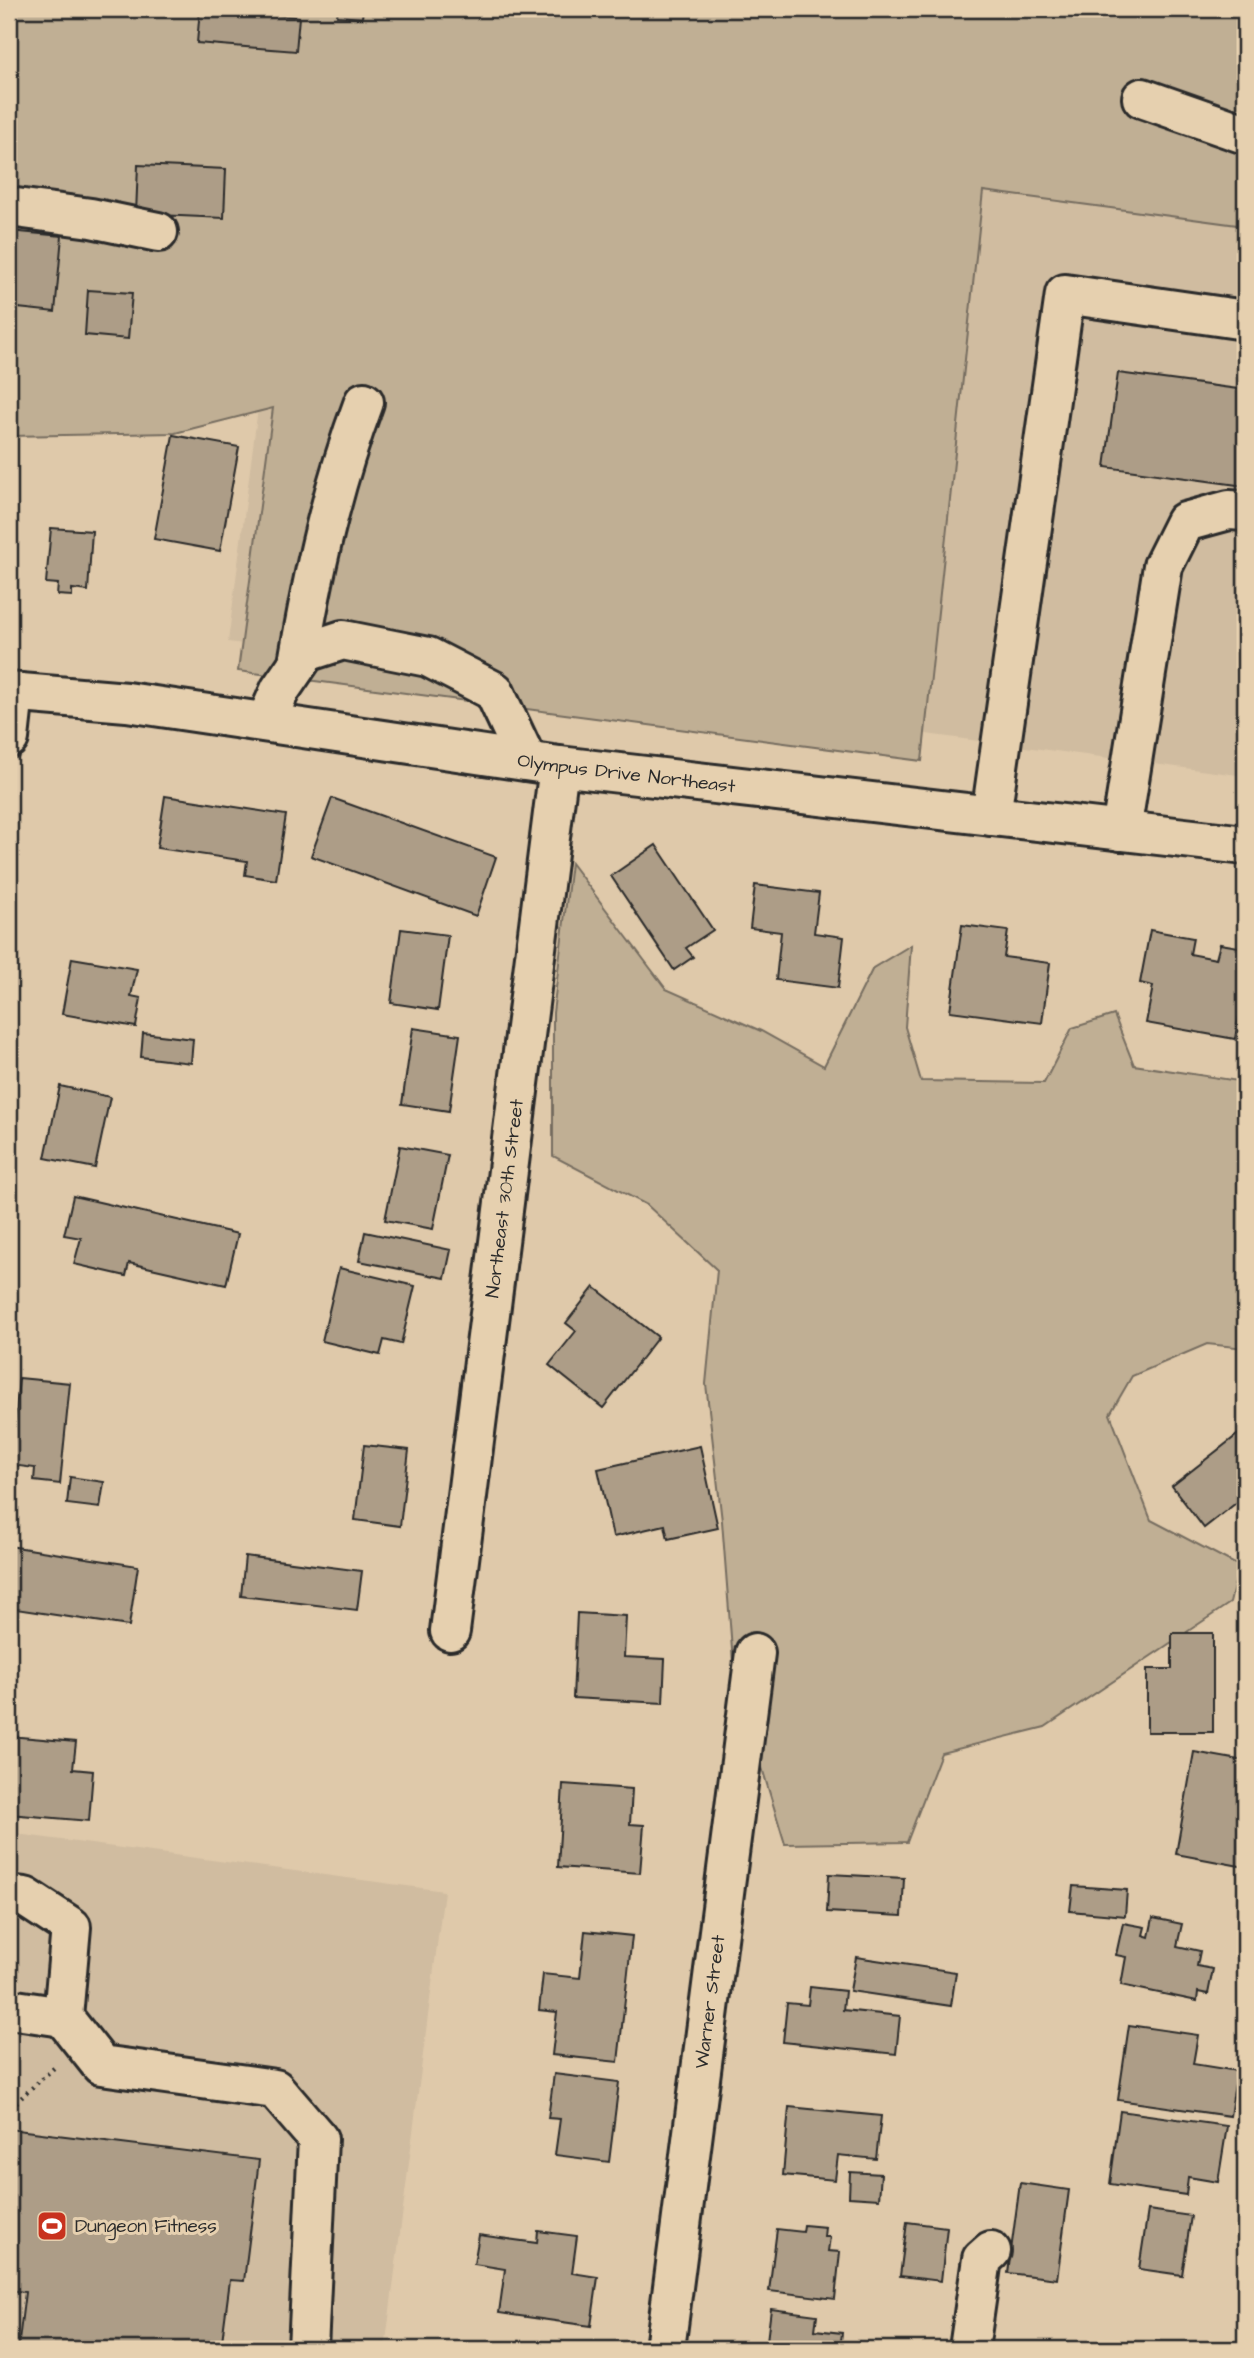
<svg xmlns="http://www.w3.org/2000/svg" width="1254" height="2358" font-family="'Architects Daughter',sans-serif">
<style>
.built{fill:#d0bca0}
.green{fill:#c0af94;stroke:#766d60;stroke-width:2}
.building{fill:#ad9d87;stroke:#2b2b2b;stroke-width:2}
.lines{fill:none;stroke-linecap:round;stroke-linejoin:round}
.minor-casing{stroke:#2b2b2b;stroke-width:44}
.path{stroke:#2b2b2b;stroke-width:4.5;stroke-dasharray:2 5;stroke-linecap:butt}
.minor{stroke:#e6d0af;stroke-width:38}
.labels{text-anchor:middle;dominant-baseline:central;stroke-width:6;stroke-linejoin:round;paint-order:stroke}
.street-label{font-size:19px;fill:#2b2b2b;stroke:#e6d0af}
.poi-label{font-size:19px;fill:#2b2b2b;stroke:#e6d0af;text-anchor:start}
</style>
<rect width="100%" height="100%" fill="#dfc9aa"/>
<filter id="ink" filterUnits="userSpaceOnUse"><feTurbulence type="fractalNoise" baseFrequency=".0143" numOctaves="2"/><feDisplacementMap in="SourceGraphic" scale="14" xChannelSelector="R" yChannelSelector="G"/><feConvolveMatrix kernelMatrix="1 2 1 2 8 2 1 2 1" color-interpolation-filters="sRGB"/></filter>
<g filter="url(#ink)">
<g class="built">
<path d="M1245,9V776L228,642L291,150Z"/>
<path d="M9,1833L444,1891L385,2349H9Z"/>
</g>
<g class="green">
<path d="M9,9H1245V226L983,191L922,761L238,671L273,408L175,433L9,436Z"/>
<path d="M571,863L666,989L761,1031L824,1066L873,968L911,945L905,1027L921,1081L1044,1083L1072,1028L1114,1015L1134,1065L1245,1082V1348L1207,1344L1132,1376L1110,1414L1151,1520L1239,1566L1230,1603L1045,1727L941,1753L907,1842L785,1844L734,1675L722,1521L706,1384L717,1270L647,1205L553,1156V1013Z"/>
</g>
<g class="building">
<path d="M200,9H276V15L299,17L296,51L197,43Z"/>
<path d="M338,9H363L362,18L337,16Z"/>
<path d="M138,165L226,169L224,218L136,214Z"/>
<path d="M9,231L62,236L55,312L9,307Z"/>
<path d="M88,290L132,293L128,339L85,335Z"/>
<path d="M1118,373L1245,390V486L1105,467Z"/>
<path d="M173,435L239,447L220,551L154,539Z"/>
<path d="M51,528L92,531L88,591L72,589V596L57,595L58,584L46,583Z"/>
<path d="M165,796L286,815L276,880L245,875L247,861L157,848Z"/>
<path d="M332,798L496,857L476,916L311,856Z"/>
<path d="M656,845L713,930L686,948L693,957L674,970L611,876Z"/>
<path d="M755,885L819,893L814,933L844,937L838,988L776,980L781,932L750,928Z"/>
<path d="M962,925L1008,931L1004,957L1050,963L1042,1023L950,1011Z"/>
<path d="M401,929L448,935L438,1010L391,1003Z"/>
<path d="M1150,930L1193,938L1190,954L1216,959L1220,944L1245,948V1004H1241L1235,1039L1146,1023L1153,986L1140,983Z"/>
<path d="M72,958L137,969L131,996L141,998L136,1027L62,1014Z"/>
<path d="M413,1028L460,1035L449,1111L402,1104Z"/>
<path d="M143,1033L193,1039L191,1063L141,1057Z"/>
<path d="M60,1086L110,1097L95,1168L45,1158Z"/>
<path d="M400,1146L448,1155L433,1229L385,1220Z"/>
<path d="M73,1196L238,1234L226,1285L129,1263L126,1276L74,1264L81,1238L64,1235Z"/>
<path d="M365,1232L451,1250L445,1278L359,1261Z"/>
<path d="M339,1268L415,1286L401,1344L384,1340L380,1355L322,1341Z"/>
<path d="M594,1287L658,1337L603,1408L549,1365L576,1331L566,1323Z"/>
<path d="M19,1378L70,1383L60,1484L34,1481L35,1468L11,1465Z"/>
<path d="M1241,1432L1245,1438V1496L1204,1528L1172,1486Z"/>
<path d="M364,1445L409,1450L400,1526L355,1520Z"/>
<path d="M700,1446L718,1528L668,1539L665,1525L613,1537L598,1469Z"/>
<path d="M70,1477L104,1482L100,1508L67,1504Z"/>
<path d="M9,1546L138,1566L129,1626L9,1608Z"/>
<path d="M245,1556L362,1571L357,1610L241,1596Z"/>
<path d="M577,1613L626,1616L624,1657L665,1659L663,1703L573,1698Z"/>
<path d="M1172,1633H1213V1732H1147V1669H1172Z"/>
<path d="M9,1736L76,1742L73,1769L93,1771L89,1821L9,1814Z"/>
<path d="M1194,1752L1245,1761V1867L1176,1854Z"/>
<path d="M563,1784L632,1789L630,1824L644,1825L640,1873L558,1867Z"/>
<path d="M829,1874L904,1878L902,1916L827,1912Z"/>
<path d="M1073,1886L1127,1890L1125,1916L1070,1911Z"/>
<path d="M1153,1918L1182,1924L1177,1946L1200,1951L1197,1966L1213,1969L1208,1994L1198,1992L1197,2001L1121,1985L1126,1957L1116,1955L1123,1923L1145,1927L1143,1935L1149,1937Z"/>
<path d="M585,1931L632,1936L618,2062L552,2055L557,2012L539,2010L543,1974L580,1978Z"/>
<path d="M856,1957L956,1972L951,2006L850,1991Z"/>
<path d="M810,1987L845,1991L843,2010L900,2016L896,2054L783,2042L787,2003L808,2005Z"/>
<path d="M1129,2025L1198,2035L1193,2064L1237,2071L1230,2116L1118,2100Z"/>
<path d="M554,2074L619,2082L609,2162L555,2155L560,2119L548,2118Z"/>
<path d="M789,2107L881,2116L876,2159L838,2155L835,2180L783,2175Z"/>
<path d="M1120,2111L1227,2126L1218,2182L1188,2177L1186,2195L1110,2184Z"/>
<path d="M9,2129L259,2160L244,2281L230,2280L221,2349H18L25,2292L9,2290Z"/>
<path d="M850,2172L881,2174L879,2199L849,2197Z"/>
<path d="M1020,2183L1069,2190L1057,2279L1008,2273Z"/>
<path d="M1148,2210L1191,2216L1182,2275L1139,2269Z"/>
<path d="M907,2222L947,2227L941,2281L900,2276Z"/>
<path d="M804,2225L825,2227L824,2237H830L828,2251L840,2252L835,2299L769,2291L777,2229L803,2232Z"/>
<path d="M538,2231L577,2236L572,2273L598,2277L591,2326L499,2313L505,2269L474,2264L479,2235L537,2243Z"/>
<path d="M771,2309L817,2315L815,2330L842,2333L840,2349H766Z"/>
</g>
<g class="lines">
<g class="minor-casing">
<g id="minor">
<path d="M1142,98L1245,134"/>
<path d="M9,207L91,218L158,232"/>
<path d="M298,663C313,574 332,487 364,402"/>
<path id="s1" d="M9,692L127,702L559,766L1245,845"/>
<path d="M266,722L280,690L306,652L343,640L428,657L494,691L527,761"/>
<path d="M9,738L14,693"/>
<path d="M991,816L1065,294L1245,320"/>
<path d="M1121,831L1163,566L1185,522L1229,510L1245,511"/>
<path id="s2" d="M450,1631L559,766"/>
<path d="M9,1895L25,1897L71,1927L63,2017L101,2065L275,2089L318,2139L308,2349"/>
<path d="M9,2009L63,2017"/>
<path id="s3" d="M665,2349L755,1653"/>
<path d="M969,2349L982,2259L991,2251"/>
</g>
</g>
<path class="path" d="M9,2121L11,2107L56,2066"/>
<use href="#minor" class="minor"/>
</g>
</g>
<defs>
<g id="stadium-square" transform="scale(1.575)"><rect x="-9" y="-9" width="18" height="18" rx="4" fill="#c8321e" stroke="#e6d0af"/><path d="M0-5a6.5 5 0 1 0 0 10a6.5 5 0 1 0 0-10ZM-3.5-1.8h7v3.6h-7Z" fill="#fff"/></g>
</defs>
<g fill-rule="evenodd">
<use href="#stadium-square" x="52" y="2226"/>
</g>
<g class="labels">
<g class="street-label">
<text stroke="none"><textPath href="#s1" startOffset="623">Olympus Drive Northeast</textPath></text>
<text stroke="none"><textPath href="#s2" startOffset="436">Northeast 30th Street</textPath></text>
<text stroke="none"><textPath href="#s3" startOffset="350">Warner Street</textPath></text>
</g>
<g class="poi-label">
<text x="75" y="2226">Dungeon Fitness</text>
</g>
</g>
<rect width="1254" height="2358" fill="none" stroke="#e6d0af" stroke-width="35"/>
<rect x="18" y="18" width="1219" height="2323" fill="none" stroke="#2b2b2b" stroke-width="2.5" filter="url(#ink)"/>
</svg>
